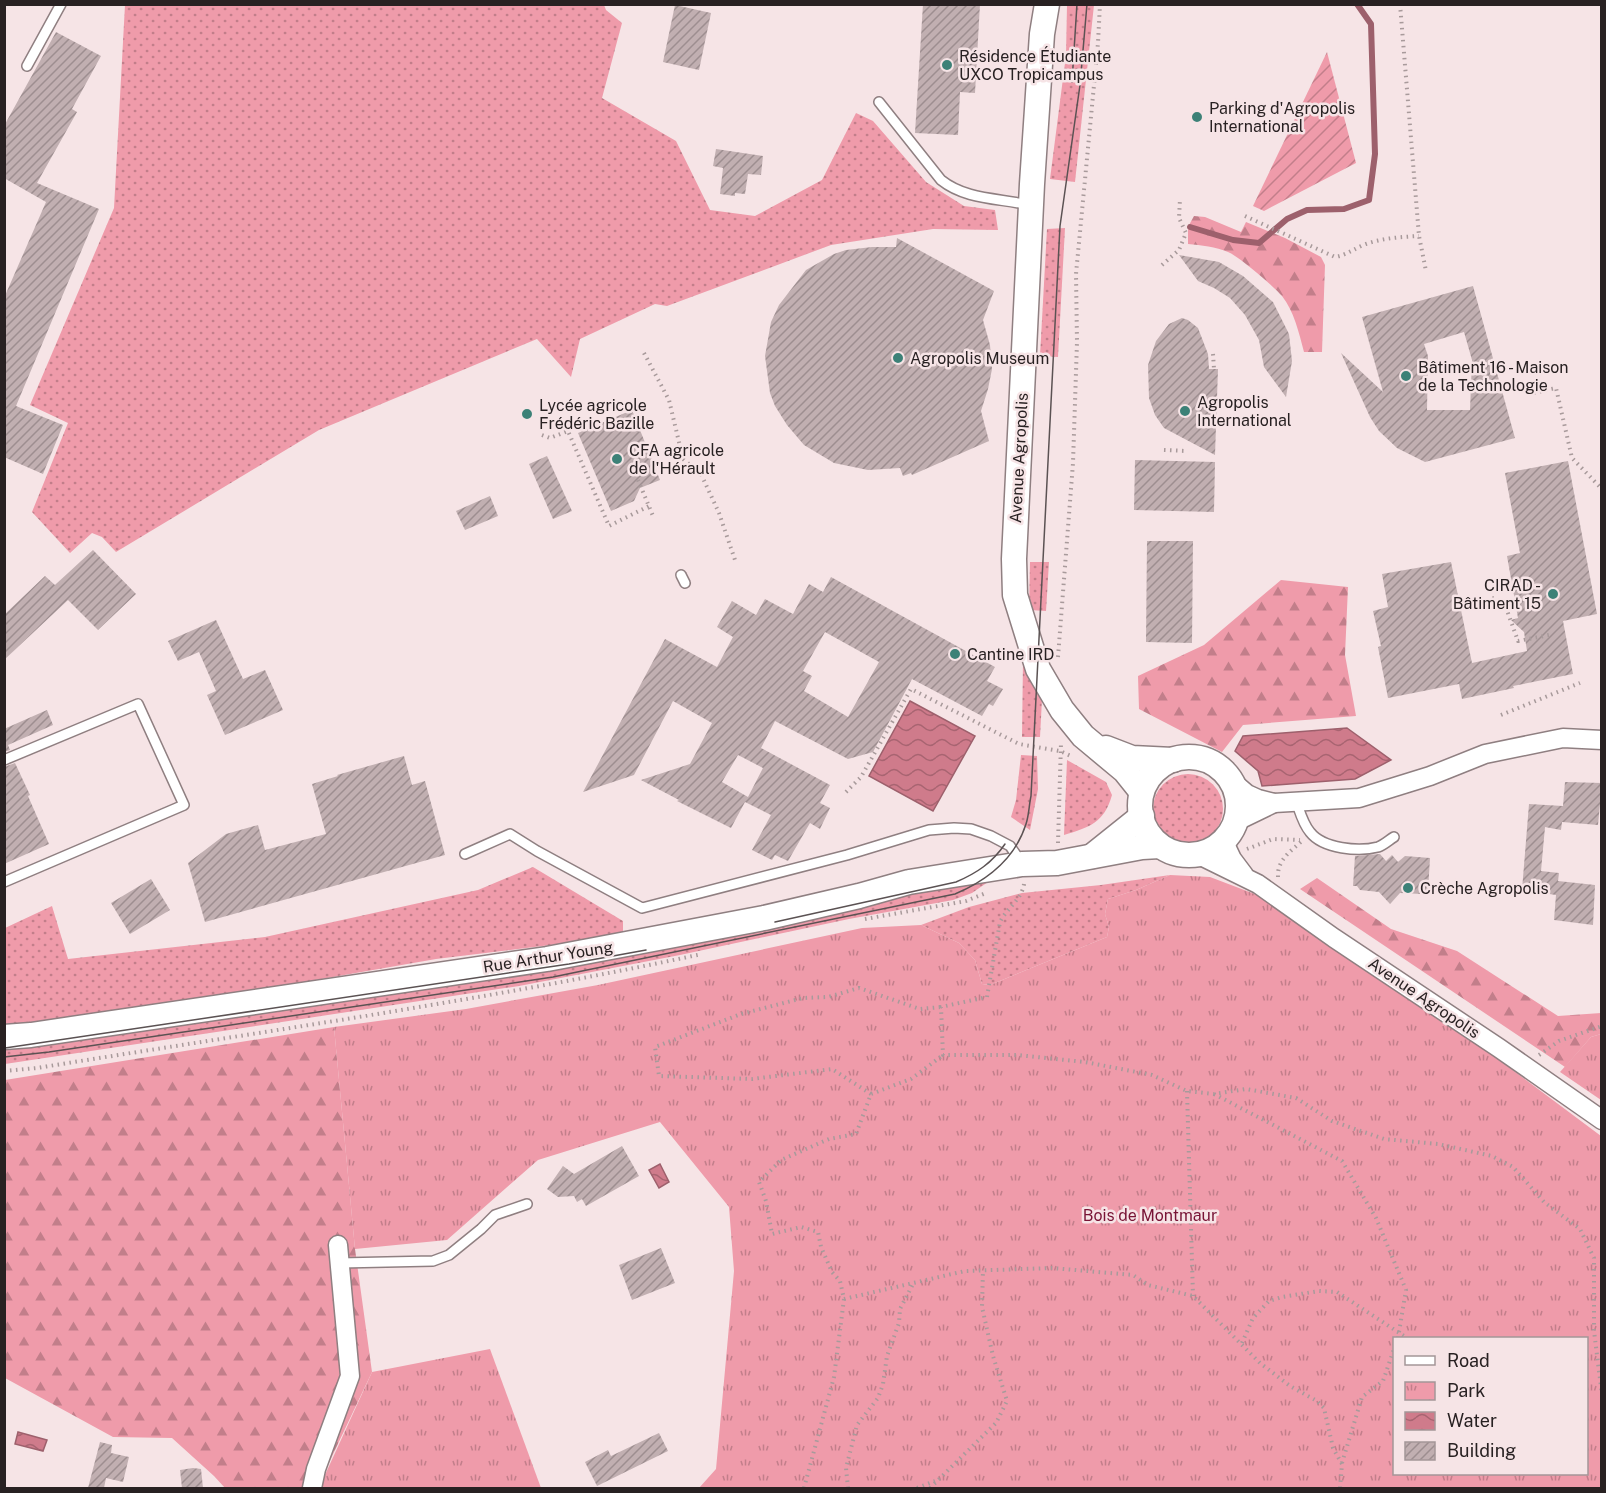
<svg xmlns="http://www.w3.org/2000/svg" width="1606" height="1493" font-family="'Public Sans',sans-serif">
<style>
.grass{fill:url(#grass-dots)}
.forest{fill:url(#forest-firs)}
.park{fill:url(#park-tufts);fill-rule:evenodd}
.garden{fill:url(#garden-furrows)}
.water{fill:url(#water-waves);stroke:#9d606c;stroke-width:1.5}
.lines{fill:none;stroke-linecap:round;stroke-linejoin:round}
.stream{stroke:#9d606c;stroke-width:6}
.building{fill:url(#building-hatch);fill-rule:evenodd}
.service-casing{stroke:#8f7f81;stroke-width:12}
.minor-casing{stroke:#8f7f81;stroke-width:21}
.tertiary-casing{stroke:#8f7f81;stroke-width:27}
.path{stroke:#a89a9b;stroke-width:4;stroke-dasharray:1.5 4.5;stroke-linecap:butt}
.service{stroke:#fff;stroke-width:9}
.minor{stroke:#fff;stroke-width:18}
.tertiary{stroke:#fff;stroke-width:24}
.tram{stroke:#5b5253;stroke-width:1.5}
.poi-dot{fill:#3c8177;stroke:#f6e4e6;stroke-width:2}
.labels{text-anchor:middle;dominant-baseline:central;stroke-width:5;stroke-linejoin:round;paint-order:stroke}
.poi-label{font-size:16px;fill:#282122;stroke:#f6e4e6;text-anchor:start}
.street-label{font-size:16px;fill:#282122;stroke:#f6e4e6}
.park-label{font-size:16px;fill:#781335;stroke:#f6e4e6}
</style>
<defs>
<pattern id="grass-dots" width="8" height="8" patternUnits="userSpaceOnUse" patternTransform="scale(1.5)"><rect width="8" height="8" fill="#ef9baa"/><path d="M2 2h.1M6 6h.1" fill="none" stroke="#c27e8a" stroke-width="1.8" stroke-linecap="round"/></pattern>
<pattern id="forest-firs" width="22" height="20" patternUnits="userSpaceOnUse" patternTransform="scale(1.5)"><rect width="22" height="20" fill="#ef9baa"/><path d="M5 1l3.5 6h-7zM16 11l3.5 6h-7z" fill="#c27e8a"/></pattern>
<pattern id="park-tufts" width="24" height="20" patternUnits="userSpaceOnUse" patternTransform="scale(1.5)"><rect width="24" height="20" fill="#ef9baa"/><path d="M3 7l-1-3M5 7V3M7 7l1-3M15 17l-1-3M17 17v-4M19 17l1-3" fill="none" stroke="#c27e8a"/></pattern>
<pattern id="garden-furrows" width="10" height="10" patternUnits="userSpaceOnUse" patternTransform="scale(1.5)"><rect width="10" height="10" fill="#ef9baa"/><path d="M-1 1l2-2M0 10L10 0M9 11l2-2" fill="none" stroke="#c27e8a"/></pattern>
<pattern id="water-waves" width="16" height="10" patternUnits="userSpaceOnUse" patternTransform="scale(1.5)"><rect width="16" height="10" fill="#cf7b8b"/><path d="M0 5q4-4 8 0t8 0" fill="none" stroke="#a86471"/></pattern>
<pattern id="building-hatch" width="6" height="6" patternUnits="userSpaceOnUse" patternTransform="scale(1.5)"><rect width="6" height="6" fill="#c1afb1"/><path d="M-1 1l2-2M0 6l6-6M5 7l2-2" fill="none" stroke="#9d8e90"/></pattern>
</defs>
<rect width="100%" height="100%" fill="#f6e4e6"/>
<g class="grass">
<path d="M125,5H604L606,10L622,23L602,98L676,141L710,210L755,216L822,180L856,113L873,121L926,182L964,206L995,210L998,230L933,229L831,245L667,306L655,304L580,339L571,377L537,339L319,430L116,552L102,537L92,533L70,553L32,512L68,423L30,405L114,208Z"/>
<path d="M1067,5H1094L1075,182L1050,179L1066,55Z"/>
<path d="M1065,228L1058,357L1040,356L1047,229Z"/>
<path d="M1030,562H1049L1046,611L1029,610Z"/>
<path d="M1023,661L1042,699L1040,737H1022Z"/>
<path d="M1021,755L1037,756L1038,789L1030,830L1011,817L1016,800Z"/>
<path d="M1067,760L1106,782L1112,795C1104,823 1090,827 1064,835Z"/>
<circle cx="1188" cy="809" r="35"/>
<path d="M533,867L623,921V936L436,959L213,998L5,1026V928L52,906L68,959L265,937L478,890Z"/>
<path d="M1001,873L972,893L953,900L849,919L680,955L519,986L5,1064L4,1043Z"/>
<path d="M1170,875L1136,890L1108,899L1105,914L1109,927L1107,937L990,985L982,984L975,960L959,943L921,925L969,907L1022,893L1101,885Z"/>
</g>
<g class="forest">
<path d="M1194,216L1205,217L1241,232L1246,222L1285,238L1321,257L1325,265L1322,352H1304C1299,333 1294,311 1282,296C1273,286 1240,257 1228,252C1216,247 1201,245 1188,244V227Z"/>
<path d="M1281,580L1348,587L1345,655L1356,716L1243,725L1222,752L1139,709L1138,676L1204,645Z"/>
<path d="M1317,878L1391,929L1457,951L1558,1016L1601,1013V1034L1591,1037L1565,1067L1300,889Z"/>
<path d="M334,1027L355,1249L372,1372L317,1488H225L214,1476L172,1438L113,1437L5,1378V1080Z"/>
</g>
<g class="park">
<path d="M1170,875L1210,877L1260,896L1494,1056L1601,1136V1488H699L716,1469L734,1271L729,1207L660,1122L538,1160L447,1240L355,1249L334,1027L466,1009L598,985L862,928L921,925L959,943L975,960L982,984L990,985L1107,937L1109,927L1105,914L1108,899L1136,890ZM1394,1338H1586V1474H1394Z"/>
<path d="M1601,1034H1602L1601,1100L1560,1072L1591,1037Z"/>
<path d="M490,1349L541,1488H319L372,1372Z"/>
</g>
<path class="garden" d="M1327,52L1356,163L1264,211L1253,206Z"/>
<g class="water">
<path d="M910,701L975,736L933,811L869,776Z"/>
<path d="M1347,728L1391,760L1355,779L1262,786L1258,771L1235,751L1243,736Z"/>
<path d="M660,1164L669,1182L659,1188L649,1170Z"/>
<path d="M18,1432L47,1440L43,1451L15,1444Z"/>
</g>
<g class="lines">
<path class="stream" d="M1190,227L1233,240L1259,243L1287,219L1307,210L1344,209L1369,200L1375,154L1371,24L1357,4"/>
</g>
<g class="building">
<path d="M923,4H980L975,93L960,92L958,135L915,133Z"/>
<path d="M675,5L711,13L699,70L663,62Z"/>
<path d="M56,32L101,56L72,109L77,112L37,183L99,209L16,406L63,425L43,474L4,457V298L46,202L4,178V126Z"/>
<path d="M716,149L763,156L761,175L748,174L745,194L735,193V196L720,194L723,168L713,166Z"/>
<path d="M897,238L994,291L983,320L990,345L992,369L988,389L981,411L989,441L912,475L911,473L903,476L900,468L868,470L834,463L804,445L787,425L775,406L770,393L765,356L771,322L779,305L806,270L834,254L846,250L872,247H896Z"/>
<path d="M1179,255L1219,262L1243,276L1273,302L1289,334L1292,361L1286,397L1264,367L1259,340L1245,315L1230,298L1214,288L1198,281Z"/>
<path d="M1473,286L1515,438L1425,462L1397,448L1379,431L1370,417L1341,353L1383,392L1362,317ZM1464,332L1472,360L1470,410H1427L1428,356L1424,344Z"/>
<path d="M1182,318L1188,320L1198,328L1208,354L1209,369H1218L1215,455L1164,428L1155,415L1149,398L1148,365L1156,341L1169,324Z"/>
<path d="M632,410L660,480L640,488L634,501L611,511L578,433Z"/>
<path d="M547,456L572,511L553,519L529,464Z"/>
<path d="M1135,460L1215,462L1214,512L1134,510Z"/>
<path d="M1568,461L1597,614L1563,621L1573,674L1513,686L1514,688L1462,699L1459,684L1388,698L1378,647L1381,646L1373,611L1388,607L1382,574L1451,562L1472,663L1527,651L1524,632L1511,620L1518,618L1507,556L1520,553L1505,473Z"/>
<path d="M490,496L498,516L465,530L456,511Z"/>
<path d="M1147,541H1193L1192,643L1146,642Z"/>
<path d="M93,550L136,594L98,630L68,600L4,660V615L45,576L55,585Z"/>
<path d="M831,577L995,667L987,681L1003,689L993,706L989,704L982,716L912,679L873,752L848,759L775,721L761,748L830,785L820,803L830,808L820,829L810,823L788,861L775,855L772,860L752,850L771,815L745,802L731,828L677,801L679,800L641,780L690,764L712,723L673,701L634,775L583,792L665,639L717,667L733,637L717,627L732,601L756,615L765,599L793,614L809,584L823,592ZM825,632L879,662L848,717L804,691L812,676L803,671ZM738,755L763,768L748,797L722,782Z"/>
<path d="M216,620L243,679L265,670L283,710L225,735L207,695L216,691L199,652L178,661L168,641Z"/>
<path d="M47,710L53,725L8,745L10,750L4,752V729Z"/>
<path d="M404,756L412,785L425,781L445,855L205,922L188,863L226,834L258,825L265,850L326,834L312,784L338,776L337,775Z"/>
<path d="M15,763L30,795L28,796L49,844L4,864V767Z"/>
<path d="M1565,782L1602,783L1598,825L1562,822L1561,830L1545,827L1541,871L1559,873L1558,881L1595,885L1593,925L1554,920L1556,895L1522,890L1529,804L1563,806Z"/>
<path d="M1380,854L1386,861L1392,855L1398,862L1405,856L1430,858L1428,891H1425L1422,894L1400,893L1390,904L1379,892L1360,890L1357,886H1353L1355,856Z"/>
<path d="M151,879L170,910L130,934L111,903Z"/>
<path d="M622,1146L639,1176L586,1206L582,1199L577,1202L574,1196L558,1197L547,1189L563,1166L574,1174Z"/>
<path d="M661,1248L675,1283L632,1300L619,1265Z"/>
<path d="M659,1433L668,1451L597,1486L585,1462L608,1450L611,1456Z"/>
<path d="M100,1442L112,1445L111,1453L129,1457L123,1482L106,1478L104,1488H88Z"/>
<path d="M193,1468L201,1469L203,1488H182L180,1470Z"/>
</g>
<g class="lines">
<g class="service-casing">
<g id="service">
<path d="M27,66L61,4"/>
<path d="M879,102L941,180C966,200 999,198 1029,205"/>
<path d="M681,575L685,583"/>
<path d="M4,760L138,704L184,805L4,882"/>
<path d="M1296,801C1300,812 1303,824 1310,832C1323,849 1359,852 1378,847C1384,845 1389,840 1394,837"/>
<path d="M465,854L510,834L537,851L642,908L847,855L929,830L954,828L971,829L991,836L1010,846L1021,862"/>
<path d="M340,1263L433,1261L449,1255L481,1229L495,1215L527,1204"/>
</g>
</g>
<g class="minor-casing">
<g id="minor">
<path d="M1233,782L1247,794L1258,799L1274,803L1359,798L1430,776L1485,754L1563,738L1602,740"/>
<path d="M1237,821L1274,803"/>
<path d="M1224,842L1232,859L1244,875"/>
<path d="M1199,855L1258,884L1334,938L1499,1048L1602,1120"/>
<path d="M312,1488L316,1469L350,1376L338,1245"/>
</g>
</g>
<g class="tertiary-casing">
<g id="tertiary">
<path d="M1047,4L1042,34L1032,184L1014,559L1015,595L1038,669L1062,710L1083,736L1125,771L1141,791"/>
<path d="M1106,748L1132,758L1173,760"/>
<circle cx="1189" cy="806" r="49"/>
<path d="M1092,856L1142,816"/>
<path d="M4,1037L31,1035L547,959L764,918L859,896L909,882L1022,864L1057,863L1142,847L1160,846"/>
</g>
</g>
<g class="path">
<path d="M1400,4L1419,236L1426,271"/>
<path d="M1245,216L1335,257C1347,255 1355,248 1366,244C1383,238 1401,237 1419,236"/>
<path d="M1162,265L1179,250L1186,233L1179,218L1180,199"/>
<path d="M644,353L669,400L683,459L701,474L719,513L735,560"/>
<path d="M1213,354L1214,369"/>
<path d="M992,363H1002"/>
<path d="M1528,394L1556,388L1572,458L1601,488"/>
<path d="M542,435L550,438L568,431L609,526L649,506"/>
<path d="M1164,450L1186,451"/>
<path d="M638,480L653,516"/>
<path d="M1492,598L1504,602L1518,641L1549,635"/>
<path d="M1058,657L1073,463L1077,342L1076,274L1098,43L1100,4"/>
<path d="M1501,715L1580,683"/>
<path d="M846,792L861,777L911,689L1019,744L1060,751L1073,757"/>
<path d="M1058,843L1061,743"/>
<path d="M1247,849L1273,839L1300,840"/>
<path d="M1278,877C1277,860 1291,851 1303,840"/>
<path d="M1024,884C1022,899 1007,908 1000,922L987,997L941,1007L943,1055H1017L1085,1062L1152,1075L1187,1091L1214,1094L1246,1089L1296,1098L1332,1121L1384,1139L1438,1144L1492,1156L1513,1167L1544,1202L1580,1229L1594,1258V1331L1602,1395"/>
<path d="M865,919L966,901L986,893"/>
<path d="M1539,1055L1559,1041L1602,1026"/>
<path d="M4,1071L37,1068C259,1032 482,1001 702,954"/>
<path d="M1187,1091L1193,1296"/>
<path d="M871,1094L832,1069L752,1079L659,1076L655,1047L741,1014L803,998L828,997L859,988L920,1009L941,1007"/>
<path d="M1214,1094L1342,1161L1376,1218L1406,1290L1398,1338"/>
<path d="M844,1299L965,1271L1052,1268L1133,1275L1148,1285L1193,1296L1260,1363L1290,1386L1317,1401L1324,1408L1333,1448L1342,1464L1340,1488"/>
<path d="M1242,1343L1253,1318L1269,1301L1282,1297L1319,1291L1337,1292L1407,1338"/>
<path d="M1342,1463L1362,1397L1383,1381L1394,1349"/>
<path d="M804,1488L834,1377L844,1299L840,1281L832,1272L821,1247L818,1232L801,1227L772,1234L766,1201L759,1182L781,1160L829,1139L856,1134L871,1094L911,1079L943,1055"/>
<path d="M848,1488L846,1468L857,1425L878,1398L883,1384L887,1356L899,1323L900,1309L913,1284"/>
<path d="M917,1488L935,1481"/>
<path d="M930,1488L996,1423L1007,1401L993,1356L982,1307L983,1270"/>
</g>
<use href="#service" class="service"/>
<use href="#minor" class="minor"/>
<use href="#tertiary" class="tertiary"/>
<g class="tram">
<path d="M1072,82L1077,4"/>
<path d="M775,922L956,882C977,873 992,863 1005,844"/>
<path d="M5,1048L569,964L646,950"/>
<path d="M4,1057L49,1052L553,977L955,894C988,880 1015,859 1026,824C1029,815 1029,805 1031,796L1060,226L1080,85L1087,4"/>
</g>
</g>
<g class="poi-dot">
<circle cx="947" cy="65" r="6"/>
<circle cx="1197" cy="117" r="6"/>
<circle cx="898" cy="358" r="6"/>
<circle cx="1406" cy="376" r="6"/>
<circle cx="1185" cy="411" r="6"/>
<circle cx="527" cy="414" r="6"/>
<circle cx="617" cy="459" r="6"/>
<circle cx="1553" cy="594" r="6"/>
<circle cx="955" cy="654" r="6"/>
<circle cx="1408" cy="888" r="6"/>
</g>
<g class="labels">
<g class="poi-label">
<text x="959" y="56">Résidence Étudiante<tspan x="959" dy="18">UXCO Tropicampus</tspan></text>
<text x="1209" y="108">Parking d'Agropolis<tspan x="1209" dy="18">International</tspan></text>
<text x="910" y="358">Agropolis Museum</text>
<text x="1418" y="367">Bâtiment 16 - Maison<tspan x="1418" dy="18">de la Technologie</tspan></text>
<text x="1197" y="402">Agropolis<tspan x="1197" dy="18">International</tspan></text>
<text x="539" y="405">Lycée agricole<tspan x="539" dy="18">Frédéric Bazille</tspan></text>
<text x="629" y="450">CFA agricole<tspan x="629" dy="18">de l'Hérault</tspan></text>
<text x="1541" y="585" text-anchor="end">CIRAD -<tspan x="1541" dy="18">Bâtiment 15</tspan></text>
<text x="967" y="654">Cantine IRD</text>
<text x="1420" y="888">Crèche Agropolis</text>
</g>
<g class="street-label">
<text transform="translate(1019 458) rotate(-87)">Avenue Agropolis</text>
<text transform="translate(548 957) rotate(-9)">Rue Arthur Young</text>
<text transform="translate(1424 998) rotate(34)">Avenue Agropolis</text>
</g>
<g class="park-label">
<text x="1150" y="1215">Bois de Montmaur</text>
</g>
</g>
<rect width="1606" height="1493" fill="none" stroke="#282122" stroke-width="12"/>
<rect x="1393" y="1337" width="195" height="138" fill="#f6e4e6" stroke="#a49698" stroke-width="1.5"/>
<rect x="1405" y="1356" width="30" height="9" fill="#ffffff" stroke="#a49698" stroke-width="1.5"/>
<text x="1447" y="1367" font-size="18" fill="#282122">Road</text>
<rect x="1405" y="1382" width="30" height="18" fill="url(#park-tufts)" stroke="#a49698" stroke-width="1.5"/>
<text x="1447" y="1397" font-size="18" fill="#282122">Park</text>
<rect x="1405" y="1412" width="30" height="18" fill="url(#water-waves)" stroke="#a49698" stroke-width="1.5"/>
<text x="1447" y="1427" font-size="18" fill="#282122">Water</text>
<rect x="1405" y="1442" width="30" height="18" fill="url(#building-hatch)" stroke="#a49698" stroke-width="1.5"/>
<text x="1447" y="1457" font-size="18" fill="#282122">Building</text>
</svg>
